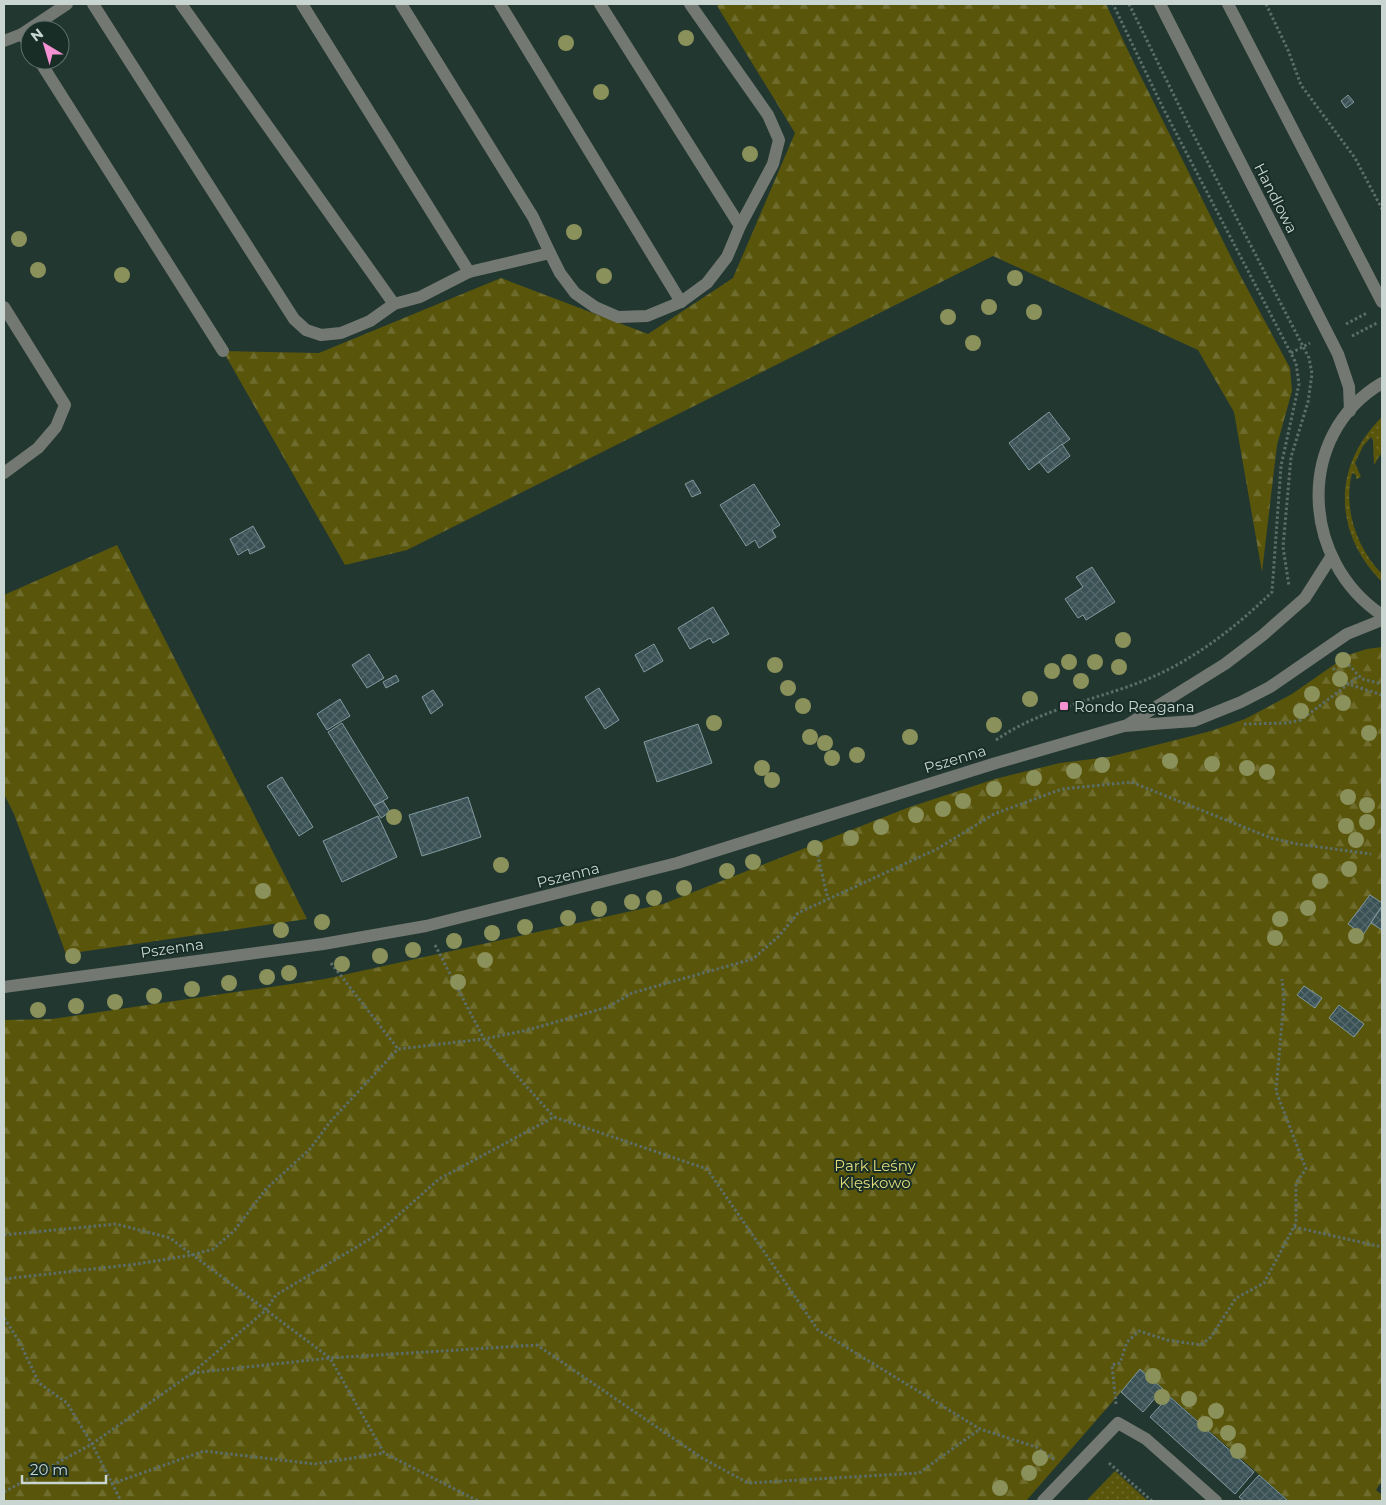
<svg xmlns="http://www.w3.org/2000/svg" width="1386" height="1505" font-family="Montserrat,sans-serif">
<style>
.grass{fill:url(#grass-dots)}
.forest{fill:url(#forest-firs)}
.building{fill:url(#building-cross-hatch);stroke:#819a9e}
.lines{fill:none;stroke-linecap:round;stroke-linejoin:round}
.path{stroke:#5d6e69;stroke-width:3;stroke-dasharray:2.5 2.5;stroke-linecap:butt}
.minor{stroke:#737972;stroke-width:12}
.tree{fill:#8b915a}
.poi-dot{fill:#f491d3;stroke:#192d27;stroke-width:2}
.labels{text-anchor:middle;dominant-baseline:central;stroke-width:4;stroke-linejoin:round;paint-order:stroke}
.street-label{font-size:15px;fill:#c8d5d0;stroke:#192d27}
.poi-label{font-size:15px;fill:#c8d5d0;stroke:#192d27;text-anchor:start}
.park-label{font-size:15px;fill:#e0db7b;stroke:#192d27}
</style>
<defs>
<pattern id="grass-dots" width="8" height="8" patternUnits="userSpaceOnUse" patternTransform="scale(1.25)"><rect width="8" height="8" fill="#59550b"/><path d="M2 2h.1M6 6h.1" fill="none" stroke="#6f6d2e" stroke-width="1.8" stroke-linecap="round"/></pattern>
<pattern id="forest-firs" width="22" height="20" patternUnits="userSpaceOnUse" patternTransform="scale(1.25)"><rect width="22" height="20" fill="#59550b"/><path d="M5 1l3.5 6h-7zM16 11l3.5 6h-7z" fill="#6f6d2e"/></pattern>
<pattern id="building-cross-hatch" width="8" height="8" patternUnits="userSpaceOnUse" patternTransform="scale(1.25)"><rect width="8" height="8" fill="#3a5155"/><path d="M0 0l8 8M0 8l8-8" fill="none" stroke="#55696c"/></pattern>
</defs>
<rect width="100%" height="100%" fill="#233731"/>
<g class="grass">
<path d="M1382,417V452L1374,465L1373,440L1371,437L1363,446L1355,463L1361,477L1356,479V475L1352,473C1343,510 1357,548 1382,574V582C1333,533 1332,466 1382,417Z"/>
<path d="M1115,1471L1148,1501H1086Z"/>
</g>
<g class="forest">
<path d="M716,4H1106L1132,59L1240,275L1290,368L1292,391L1277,445L1262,572L1234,412L1198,350L993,256L407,550L345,565L223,351L319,353L501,278L648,334L733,278L795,133Z"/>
<path d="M117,545L307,919L66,954L14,814L4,794V595Z"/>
<path d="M1382,647V1481L1376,1490L1382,1495V1501H1289L1140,1370L1026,1501H4V1020L52,1019L325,979L663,904L907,808L995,779L1060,763L1109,757L1211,731L1245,719L1292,694L1348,655L1367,649Z"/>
</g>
<g class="building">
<path d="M1348,95L1354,102L1346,108L1341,101Z"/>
<path d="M1049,412L1070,439L1029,470L1009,443Z"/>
<path d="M1062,444L1070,456L1048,473L1039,462Z"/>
<path d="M693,480L701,493L692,497L685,484Z"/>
<path d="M754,484L780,525L772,530L776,537L759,548L755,540L746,546L720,505Z"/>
<path d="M253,526L265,547L250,554L248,549L238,555L230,539Z"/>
<path d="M1092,567L1115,602L1086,620L1083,615L1078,618L1065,599L1083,587L1076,577Z"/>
<path d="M713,607L729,634L713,643L710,638L690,649L678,628Z"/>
<path d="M654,644L663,661L644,672L635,655Z"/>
<path d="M369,654L384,678L367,688L352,665Z"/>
<path d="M396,675L399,681L386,688L383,682Z"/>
<path d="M599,688L619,720L605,729L585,697Z"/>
<path d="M433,690L443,705L431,714L422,697Z"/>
<path d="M340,699L350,716L327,730L317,714Z"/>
<path d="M342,723L388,798L374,806L328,732Z"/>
<path d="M698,724L712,763L657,782L644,742Z"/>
<path d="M282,777L313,827L299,836L267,786Z"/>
<path d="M468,797L481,837L422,856L409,815Z"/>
<path d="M383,801L390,812L381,818L374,806Z"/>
<path d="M378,816L397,857L342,882L323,841Z"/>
<path d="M1370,895L1382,903V906L1363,935L1348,924Z"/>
<path d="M1382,906V930L1371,923Z"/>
<path d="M1304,986L1322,998L1315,1008L1297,995Z"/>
<path d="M1339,1005L1364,1024L1354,1037L1329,1018Z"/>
<path d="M1140,1369L1163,1389L1143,1412L1121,1392Z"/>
<path d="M1169,1396L1254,1472L1235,1494L1150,1417Z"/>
<path d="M1259,1475L1288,1501H1244L1239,1497Z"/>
</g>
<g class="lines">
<g class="path">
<path d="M1129,4L1188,124L1309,358L1312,374L1308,402L1291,457L1283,547L1289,586"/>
<path d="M1266,4L1288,50L1301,85L1355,158L1382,209"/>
<path d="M1346,324L1367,313"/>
<path d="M1352,336L1377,323"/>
<path d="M1291,353L1310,343"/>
<path d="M1345,661L1362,679L1382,684"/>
<path d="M1333,668L1348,684L1382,695"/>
<path d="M1244,724L1286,723L1301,720L1359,676"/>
<path d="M996,740C1042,708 1097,700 1148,679C1195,659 1236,627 1272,592L1281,466L1299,384L1296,363L1162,106L1113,4"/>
<path d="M814,840L828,899"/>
<path d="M435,945L484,1039L554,1117"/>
<path d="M331,963L398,1049"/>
<path d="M1294,1227L1382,1247"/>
<path d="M4,1235L116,1224L170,1238L330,1358L384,1453L478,1501"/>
<path d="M4,1279L137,1264L192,1255L213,1249L234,1231L266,1189L310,1149L330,1122L398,1049L484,1039L528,1030L608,1007L632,993L753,959L779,936L798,913L937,849L994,814L1062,789L1131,782L1271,838L1297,844L1371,854"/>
<path d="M4,1318L19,1341L39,1383L67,1403L92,1444L121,1501"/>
<path d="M192,1373L330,1358L537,1345L702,1458L748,1483L919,1473L980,1429"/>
<path d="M1116,1404L1112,1365L1120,1363L1127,1342L1139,1331L1167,1340L1201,1345L1211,1337L1236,1298L1264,1283L1296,1223V1183L1306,1169L1276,1091L1284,999L1282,979"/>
<path d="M1109,1463L1152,1501"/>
<path d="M111,1484L204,1451L315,1464L384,1453"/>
<path d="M4,1492L92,1444L192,1373L266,1310L276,1295L375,1236L439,1179L554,1117L707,1169L818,1330L980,1429L1036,1447L1055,1460"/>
</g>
<g class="minor">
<path d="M93,4L294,319L306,330L321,335L341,333L370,321L394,304L420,297L469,272L550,253L560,273L575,293L595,307L618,317L647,316L681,302L707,283L727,257L740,226L773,164L779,140L768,115L690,4"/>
<path d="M181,4L394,304"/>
<path d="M302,4L469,272"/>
<path d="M401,4L533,217L550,253"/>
<path d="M500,4L681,302"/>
<path d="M600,4L740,226"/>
<path d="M1160,4L1338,354L1349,387L1350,411"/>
<path d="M1228,4L1382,302"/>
<path d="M22,34L30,46"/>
<path d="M4,41L22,34L67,4"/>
<path d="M39,60L223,351"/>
<path d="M4,307L65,405L56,427L38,448L4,473"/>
<path d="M1382,383C1294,435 1301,561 1382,615"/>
<path d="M1127,725L1225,664L1263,635L1305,598L1331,557"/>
<path d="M4,987L323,944L426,926L677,863L996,763L1124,726L1194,721L1241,702L1270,687L1347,634L1382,620"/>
<path d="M1043,1501L1118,1423L1146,1439L1216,1501"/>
</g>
</g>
<g class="tree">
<circle cx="686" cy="38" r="8"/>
<circle cx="566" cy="43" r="8"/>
<circle cx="601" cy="92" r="8"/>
<circle cx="750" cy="154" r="8"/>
<circle cx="574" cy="232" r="8"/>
<circle cx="19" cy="239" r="8"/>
<circle cx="38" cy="270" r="8"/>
<circle cx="122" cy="275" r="8"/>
<circle cx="604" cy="276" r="8"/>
<circle cx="1015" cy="278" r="8"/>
<circle cx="989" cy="307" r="8"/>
<circle cx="1034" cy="312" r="8"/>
<circle cx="948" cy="317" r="8"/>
<circle cx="973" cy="343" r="8"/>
<circle cx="1123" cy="640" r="8"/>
<circle cx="1343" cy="660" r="8"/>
<circle cx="1069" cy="662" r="8"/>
<circle cx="1095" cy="662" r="8"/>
<circle cx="775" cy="665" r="8"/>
<circle cx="1119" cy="667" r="8"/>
<circle cx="1052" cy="671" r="8"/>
<circle cx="1340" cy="679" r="8"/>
<circle cx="1081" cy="681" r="8"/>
<circle cx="788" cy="688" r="8"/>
<circle cx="1312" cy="694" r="8"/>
<circle cx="1030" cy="699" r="8"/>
<circle cx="1343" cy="703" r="8"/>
<circle cx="803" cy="706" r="8"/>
<circle cx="1301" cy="711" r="8"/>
<circle cx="714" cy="723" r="8"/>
<circle cx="994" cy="725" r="8"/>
<circle cx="1369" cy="733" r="8"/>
<circle cx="810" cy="737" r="8"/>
<circle cx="910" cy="737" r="8"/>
<circle cx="825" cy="743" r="8"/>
<circle cx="857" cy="755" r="8"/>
<circle cx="832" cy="758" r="8"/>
<circle cx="1170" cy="761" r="8"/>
<circle cx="1212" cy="764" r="8"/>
<circle cx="1102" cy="765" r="8"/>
<circle cx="762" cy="768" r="8"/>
<circle cx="1247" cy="768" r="8"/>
<circle cx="1074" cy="771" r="8"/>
<circle cx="1267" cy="772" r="8"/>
<circle cx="1034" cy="778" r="8"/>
<circle cx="772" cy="780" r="8"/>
<circle cx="994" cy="789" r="8"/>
<circle cx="1348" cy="797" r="8"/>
<circle cx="963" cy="801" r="8"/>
<circle cx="1367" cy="805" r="8"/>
<circle cx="943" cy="809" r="8"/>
<circle cx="916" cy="815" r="8"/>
<circle cx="394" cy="817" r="8"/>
<circle cx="1367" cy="822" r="8"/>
<circle cx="1346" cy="826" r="8"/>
<circle cx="881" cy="827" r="8"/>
<circle cx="851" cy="838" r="8"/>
<circle cx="1356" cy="840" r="8"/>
<circle cx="815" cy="848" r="8"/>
<circle cx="753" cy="862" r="8"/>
<circle cx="501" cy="865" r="8"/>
<circle cx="1349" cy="869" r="8"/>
<circle cx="727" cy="871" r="8"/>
<circle cx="1320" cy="881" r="8"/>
<circle cx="684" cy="888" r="8"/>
<circle cx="263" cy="891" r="8"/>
<circle cx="654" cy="898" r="8"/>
<circle cx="632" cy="902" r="8"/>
<circle cx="1308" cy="908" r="8"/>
<circle cx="599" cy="909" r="8"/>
<circle cx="568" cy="918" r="8"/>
<circle cx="1280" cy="919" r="8"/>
<circle cx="322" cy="922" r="8"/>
<circle cx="525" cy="927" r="8"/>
<circle cx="281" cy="930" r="8"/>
<circle cx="492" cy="933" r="8"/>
<circle cx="1356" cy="936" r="8"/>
<circle cx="1275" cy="938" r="8"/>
<circle cx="454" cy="941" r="8"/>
<circle cx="413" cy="950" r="8"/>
<circle cx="73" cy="956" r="8"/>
<circle cx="380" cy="956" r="8"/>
<circle cx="485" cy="960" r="8"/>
<circle cx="342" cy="964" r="8"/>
<circle cx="289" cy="973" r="8"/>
<circle cx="267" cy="977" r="8"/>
<circle cx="458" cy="982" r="8"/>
<circle cx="229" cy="983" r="8"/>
<circle cx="192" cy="989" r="8"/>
<circle cx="154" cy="996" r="8"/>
<circle cx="115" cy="1002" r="8"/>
<circle cx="76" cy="1006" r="8"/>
<circle cx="38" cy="1010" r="8"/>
<circle cx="1153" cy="1376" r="8"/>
<circle cx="1162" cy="1397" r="8"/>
<circle cx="1189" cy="1399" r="8"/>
<circle cx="1216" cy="1411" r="8"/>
<circle cx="1205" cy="1424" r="8"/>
<circle cx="1228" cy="1433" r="8"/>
<circle cx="1238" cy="1451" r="8"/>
<circle cx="1040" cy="1458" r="8"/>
<circle cx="1029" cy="1473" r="8"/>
<circle cx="1000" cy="1488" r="8"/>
</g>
<rect class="poi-dot" x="1059" y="701" width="10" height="10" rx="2.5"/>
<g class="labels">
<g class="street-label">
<text transform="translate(1276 198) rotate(63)">Handlowa</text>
<text transform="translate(955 759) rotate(-17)">Pszenna</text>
<text transform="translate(568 875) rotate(-14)">Pszenna</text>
<text transform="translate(172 948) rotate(-8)">Pszenna</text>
</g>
<g class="poi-label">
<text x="1074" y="706">Rondo Reagana</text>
</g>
<g class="park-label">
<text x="875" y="1165">Park Leśny<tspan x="875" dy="17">Klęskowo</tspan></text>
</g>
</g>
<rect width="1386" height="1505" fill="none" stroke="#c8d5d0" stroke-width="10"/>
<g transform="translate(45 45) rotate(322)"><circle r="24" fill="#192d27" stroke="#5f706b"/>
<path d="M0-4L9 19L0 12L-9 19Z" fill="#f491d3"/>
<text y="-8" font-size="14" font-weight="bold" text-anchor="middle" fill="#c8d5d0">N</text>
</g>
<path d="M22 1475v8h84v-8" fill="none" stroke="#c8d5d0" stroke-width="2.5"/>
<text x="30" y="1475" font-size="15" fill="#c8d5d0" stroke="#192d27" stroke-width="4" paint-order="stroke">20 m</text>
</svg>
